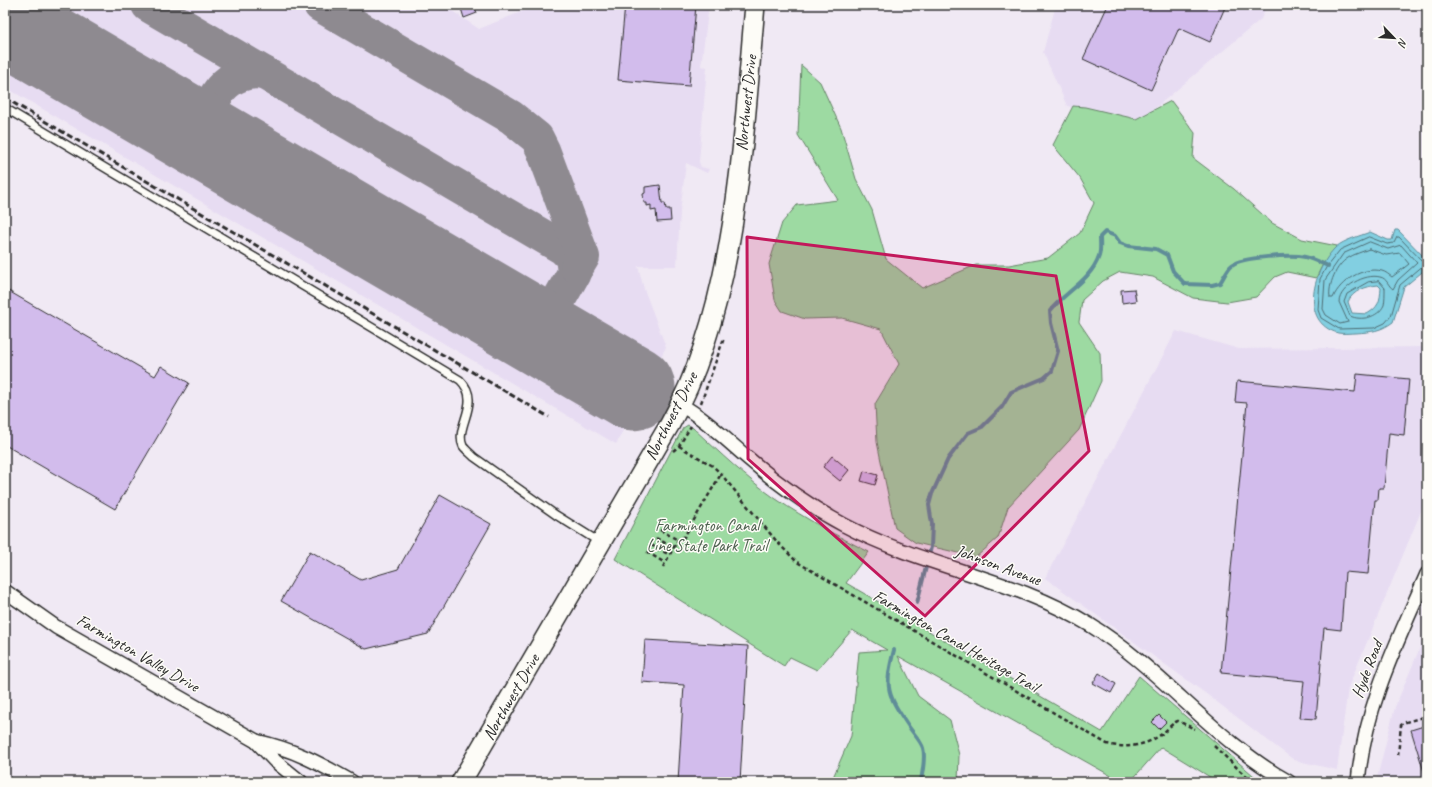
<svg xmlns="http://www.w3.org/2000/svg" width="1432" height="787" font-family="Caveat,sans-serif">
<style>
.built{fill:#e7dcf2}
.green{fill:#9ddaa2;stroke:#648266}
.water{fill:#82cfe1;stroke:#5f8d98;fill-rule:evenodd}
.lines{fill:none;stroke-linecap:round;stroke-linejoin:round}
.shore{stroke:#4e6d74;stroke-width:1}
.stream{stroke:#5f8d98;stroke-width:4}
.taxiway{stroke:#8e8a90;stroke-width:34}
.runway{stroke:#8e8a90;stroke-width:85}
.building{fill:#d2bcec;stroke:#2b2b2b}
.lane-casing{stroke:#2b2b2b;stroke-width:10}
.street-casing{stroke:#2b2b2b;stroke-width:16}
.secondary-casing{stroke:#2b2b2b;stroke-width:22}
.path{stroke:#2b2b2b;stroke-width:2.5;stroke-dasharray:4 3;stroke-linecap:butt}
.lane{stroke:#fdfcf7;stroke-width:7}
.street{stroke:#fdfcf7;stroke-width:13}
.secondary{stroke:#fdfcf7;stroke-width:19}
.rail{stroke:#2b2b2b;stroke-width:3;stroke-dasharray:6 3;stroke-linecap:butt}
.marked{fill:#c2185b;fill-opacity:0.2;stroke:#c2185b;stroke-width:3;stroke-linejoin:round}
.labels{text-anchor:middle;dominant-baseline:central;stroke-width:3;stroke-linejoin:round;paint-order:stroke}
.street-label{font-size:17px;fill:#2b2b2b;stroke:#fdfcf7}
.park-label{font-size:17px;fill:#4d604f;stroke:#fdfcf7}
</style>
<rect width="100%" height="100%" fill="#f0e9f4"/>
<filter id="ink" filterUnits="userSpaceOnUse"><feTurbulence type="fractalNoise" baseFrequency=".025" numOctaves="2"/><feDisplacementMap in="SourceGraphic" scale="8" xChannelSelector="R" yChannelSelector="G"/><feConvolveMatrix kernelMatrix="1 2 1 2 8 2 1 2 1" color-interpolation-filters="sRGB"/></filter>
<g filter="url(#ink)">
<g class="built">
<path d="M5,5H443L479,29L538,5H709L701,66L707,67L699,162L701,167L709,169L707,173L686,163L680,212L677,266H638L644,289L666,347L616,444L5,87Z"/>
<path d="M1056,5H1267L1261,19L1135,125L1067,106L1043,52Z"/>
<path d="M1176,331L1239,349L1427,347V447L1424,504L1348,688L1337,770L1294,760L1205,693L1045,578Z"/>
<path d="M1427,631V782H1376L1395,707Z"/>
</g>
<g class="green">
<path d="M801,65L820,82L841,128L856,179L872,210L886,259L922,288L976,265H1009L1048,258L1080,233L1094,203L1080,178L1053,145L1073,106L1085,107L1136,119L1171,101L1195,133L1193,158L1234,189L1272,223L1302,239L1337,246L1323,264L1316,278L1287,272L1275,277L1256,297L1227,302L1193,298L1153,277L1120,272L1103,281L1082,300L1079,322L1100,353L1101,381L1079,430L1008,507L998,538L976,557L916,543L895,528L877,442L875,404L899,364L881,329L842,318L805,319L782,311L775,300L769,264L782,223L797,205L838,200L798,135Z"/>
<path d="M688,425L693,428C720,453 746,478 776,499C806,519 837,536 869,552L846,583L1102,732L1139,676L1261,782H1218L1161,747L1130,782H1122L898,656L918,696L950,720L959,755L958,782H831L851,736L859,652L887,650L852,630L817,670L790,657L784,666L615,559L683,428Z"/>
</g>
<path class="water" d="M1395,230H1398L1427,260V268L1404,287L1393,322C1381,331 1371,332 1356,333C1351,333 1343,334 1338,333C1298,322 1314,268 1336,247C1344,240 1360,236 1370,232L1388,240H1392ZM1378,285L1381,288C1380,301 1379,307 1367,314L1352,313L1348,302C1352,291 1367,286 1378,285Z"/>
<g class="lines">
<g class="shore">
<path d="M1369,237L1387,244L1394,243L1397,237H1399L1425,264L1400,285L1391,316L1385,323L1374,328L1339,329L1321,318L1318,310L1320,279L1327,266L1340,250Z"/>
<path d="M1370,242L1388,249L1401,245L1417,263L1398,280L1393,289C1388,286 1387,278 1380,277C1365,273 1340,287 1339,302L1348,322L1340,324L1326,315L1323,309L1325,280L1343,254Z"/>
<path d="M1369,249L1386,255L1400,253L1409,264L1392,277C1389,275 1386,272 1382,271C1363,266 1340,281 1333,298H1330C1328,285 1336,265 1348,258C1354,254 1362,252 1369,249Z"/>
<path d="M1379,281L1385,288C1385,293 1385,300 1384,305C1378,318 1361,321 1350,316L1344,302L1347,294L1368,282Z"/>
</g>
<g class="stream">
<path d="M917,603L931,547L932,524L929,505L932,494L948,459L968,433L982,427L1002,407L1011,392L1044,378L1052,371L1058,351L1051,323L1050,311C1065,292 1091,280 1099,256C1101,250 1100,243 1100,237L1105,232L1115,236L1120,243L1128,246L1156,249L1167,255L1173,271L1185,284L1212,285L1220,283C1224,277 1227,269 1232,265C1241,257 1293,254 1305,257C1313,259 1321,263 1328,266"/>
<path d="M894,650C884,688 887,694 909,727C913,733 921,741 923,748C926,758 922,772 921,782"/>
</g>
<g class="taxiway">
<path d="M148,5L563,248L572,257L574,273L540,333"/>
<path d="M320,5L511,117L537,138L543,150L583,257L577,267"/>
<path d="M163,113C184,115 199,113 215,98"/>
<path d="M231,153C225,148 219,142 215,134C200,101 229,67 264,73"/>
</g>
<path class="runway" d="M5,21L633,388"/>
</g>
<g class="building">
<path d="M460,5H474L477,13L464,18Z"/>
<path d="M625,5H696L689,86L618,80Z"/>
<path d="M1108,5H1226L1210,42L1179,28L1151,90L1083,59Z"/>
<path d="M660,185L662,203H665L666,209H670L671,221L657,222L656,210L651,211V205L647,206V203H644L643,194L645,193V187Z"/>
<path d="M5,289L155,376L161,366L189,383L115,509L5,445Z"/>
<path d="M1134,289L1136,301L1122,303L1121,290Z"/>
<path d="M1357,374L1409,379L1404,435L1389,433L1384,488H1379L1378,500H1375L1368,574L1345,572L1341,630L1324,628L1316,719L1300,718L1304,681L1221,673L1247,403L1235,402L1237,381L1355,392Z"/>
<path d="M832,456L849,470L840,481L823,467Z"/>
<path d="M864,471L878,475L875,485L861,481Z"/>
<path d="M440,495L491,524L428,634L366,649L281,601L310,551L361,580L398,569Z"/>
<path d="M645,640L748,646L740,782H678L684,685L642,682Z"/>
<path d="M1099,673L1116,684L1111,693L1093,683Z"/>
<path d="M1159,715L1166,722L1159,729L1152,722Z"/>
<path d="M1427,725V775H1425L1411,730Z"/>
</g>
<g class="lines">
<g class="lane-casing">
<path id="lane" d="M5,108L460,380C483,402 454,426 463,446C466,450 471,454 474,457L556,515L601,543"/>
</g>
<g class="street-casing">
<g id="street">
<path d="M681,405C707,420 726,440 749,459C778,484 810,507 844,525C923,567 1014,578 1090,625C1162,669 1214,741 1289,782"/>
<path d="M5,591L56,627L256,741L275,761L301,782"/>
<path d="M256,741C293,749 319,763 352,782"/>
<path d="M1358,782C1365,705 1397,643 1427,574"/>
</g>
</g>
<g class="secondary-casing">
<path id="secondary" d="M461,782L670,424C737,304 743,140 755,5"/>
</g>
<g class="path">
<path d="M701,403L724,338"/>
<path d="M679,446L713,466L721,474L778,543L797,562L1107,744C1126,749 1147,746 1163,733C1168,729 1172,723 1178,721L1195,729"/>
<path d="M673,451L679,446L691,426"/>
<path d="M660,530L678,540"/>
<path d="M656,538L674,548"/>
<path d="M651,545L670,555"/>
<path d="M647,552L665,563"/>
<path d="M663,567L678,540L684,537L721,474"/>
<path d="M1214,746L1252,782"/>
<path d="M1398,755L1401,725L1406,722L1427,716"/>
</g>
<use href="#lane" class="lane"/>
<use href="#street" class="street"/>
<use href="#secondary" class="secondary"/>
<path class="rail" d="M5,98L549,417"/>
</g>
</g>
<path class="marked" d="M747,237L1056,276L1089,451L925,616L748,459Z"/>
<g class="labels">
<g class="street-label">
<text transform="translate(746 103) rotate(-84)">Northwest Drive</text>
<text transform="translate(671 416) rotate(-63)">Northwest Drive</text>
<text transform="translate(998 565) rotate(20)">Johnson Avenue</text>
<text transform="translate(956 641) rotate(30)">Farmington Canal Heritage Trail</text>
<text transform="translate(138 653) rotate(30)">Farmington Valley Drive</text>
<text transform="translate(1367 669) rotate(-69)">Hyde Road</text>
<text transform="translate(511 697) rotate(-60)">Northwest Drive</text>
</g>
<g class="park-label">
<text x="707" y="525">Farmington Canal<tspan x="707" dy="20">Line State Park Trail</tspan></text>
</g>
</g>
<rect width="1432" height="787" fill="none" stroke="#fdfcf7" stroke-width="20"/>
<rect x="10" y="10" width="1412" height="767" fill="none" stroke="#2b2b2b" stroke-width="1.5" filter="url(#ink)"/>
<g transform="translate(1394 38) rotate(115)" stroke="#fdfcf7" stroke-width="3" paint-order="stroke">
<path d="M0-3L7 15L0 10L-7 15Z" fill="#2b2b2b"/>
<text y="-6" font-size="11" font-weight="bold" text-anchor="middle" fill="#2b2b2b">N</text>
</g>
</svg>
